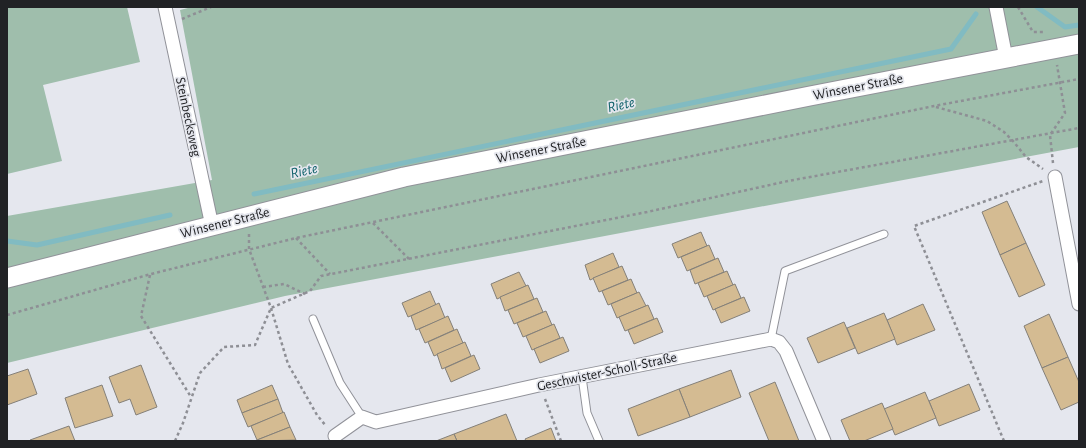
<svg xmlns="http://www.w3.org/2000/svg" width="1086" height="448" font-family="'Alegreya Sans',sans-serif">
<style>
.green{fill:#9fbeac}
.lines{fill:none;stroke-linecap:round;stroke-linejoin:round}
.stream{stroke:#81bbc2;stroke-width:5}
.building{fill:#d4bb92;stroke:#848079}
.service-casing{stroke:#919299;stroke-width:9}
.minor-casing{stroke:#919299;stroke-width:15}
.secondary-casing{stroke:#919299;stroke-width:21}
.path{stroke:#8e8f95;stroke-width:2.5;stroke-dasharray:3 3;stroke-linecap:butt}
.service{stroke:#fff;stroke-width:7}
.minor{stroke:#fff;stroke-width:13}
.secondary{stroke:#fff;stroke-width:19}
.labels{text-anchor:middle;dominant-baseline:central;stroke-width:3.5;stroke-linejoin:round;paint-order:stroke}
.street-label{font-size:14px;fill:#212225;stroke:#e5e7ee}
.water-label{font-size:15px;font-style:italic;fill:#11626b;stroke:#e5e7ee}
</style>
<rect width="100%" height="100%" fill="#e5e7ee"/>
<g class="green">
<path d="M7,7H127L140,62L43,85L62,161L7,174Z"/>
<path d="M192,7H1079V147L285,296L7,363V216L212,180L180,10Z"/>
</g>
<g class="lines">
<g class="stream">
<path d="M1037,7L1065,27L1079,25"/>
<path d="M254,194L951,49L976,14"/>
<path d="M7,241L37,245L170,215"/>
</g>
</g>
<g class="building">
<path d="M1007,201L1026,243L1000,255L982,212Z"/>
<path d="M701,232L707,246L678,258L672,244Z"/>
<path d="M1026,243L1045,285L1019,297L1000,255Z"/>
<path d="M709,245L715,259L687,271L681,257Z"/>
<path d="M613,253L619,267L590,280L585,265Z"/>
<path d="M718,258L724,272L695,284L690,270Z"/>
<path d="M622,266L628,280L599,292L593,278Z"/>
<path d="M727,271L733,285L704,297L698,283Z"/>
<path d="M519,272L526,286L497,299L491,284Z"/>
<path d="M631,279L637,293L608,305L602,291Z"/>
<path d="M735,284L741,298L713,310L707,296Z"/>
<path d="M528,285L534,299L505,311L500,297Z"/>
<path d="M430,291L436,305L408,317L402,303Z"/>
<path d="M639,292L646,306L617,318L611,304Z"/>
<path d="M744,297L750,311L721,323L715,309Z"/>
<path d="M537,298L543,312L514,324L508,310Z"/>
<path d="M439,303L445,318L416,330L411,316Z"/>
<path d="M923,304L935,330L897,345L887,320Z"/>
<path d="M648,305L654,319L625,331L619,317Z"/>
<path d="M546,311L552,325L523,337L517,323Z"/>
<path d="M884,313L895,339L858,354L847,328Z"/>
<path d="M1049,314L1068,357L1042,368L1024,326Z"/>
<path d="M448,316L454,330L425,343L419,329Z"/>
<path d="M657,318L663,332L634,344L628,330Z"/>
<path d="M844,322L855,348L818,363L807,338Z"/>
<path d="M554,324L560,338L532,350L526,336Z"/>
<path d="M457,329L463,343L434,356L428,342Z"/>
<path d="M563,337L569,351L540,363L534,349Z"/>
<path d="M465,342L471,356L442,369L437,354Z"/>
<path d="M474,355L480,369L451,382L445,368Z"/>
<path d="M1068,357L1079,382V402L1061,410L1042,368Z"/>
<path d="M141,365L157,407L136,415L130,399L119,403L109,377Z"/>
<path d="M28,369L37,394L7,405V376Z"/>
<path d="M731,370L741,397L690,417L679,389Z"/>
<path d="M775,382L799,441H769L749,393Z"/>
<path d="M969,384L980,410L939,426L929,401Z"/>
<path d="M102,385L113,416L75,428L65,398Z"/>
<path d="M272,385L278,399L242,413L237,400Z"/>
<path d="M679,389L690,417L638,436L628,409Z"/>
<path d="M925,392L936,418L895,435L884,409Z"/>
<path d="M278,399L283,413L248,427L242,413Z"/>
<path d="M882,403L893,429L864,441H850L841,420Z"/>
<path d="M284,412L290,427L257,440L251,426Z"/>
<path d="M506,414L517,441H457L454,434Z"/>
<path d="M69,426L75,441H30V440Z"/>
<path d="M290,427L296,440L258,441L257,440Z"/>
<path d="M551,428L556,441H526L525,439Z"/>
<path d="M454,434L457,441H436Z"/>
</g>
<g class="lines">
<g class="service-casing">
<g id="service">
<path d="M313,319L340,383L362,417"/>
<path d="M771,339L785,271L884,234"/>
<path d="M582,377L587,413L599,441"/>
</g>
</g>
<g class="minor-casing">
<g id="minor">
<path d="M165,7L212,226"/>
<path d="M996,7L1006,58"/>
<path d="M1055,177L1079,304"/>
<path d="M335,436L362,417L376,422L539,385L771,339L779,342L786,351L824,441"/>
</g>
</g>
<g class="secondary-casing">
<path id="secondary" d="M7,278L404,177L810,96L1079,44"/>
</g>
<g class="path">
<path d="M1018,7L1033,32H1044"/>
<path d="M182,19L211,7"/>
<path d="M936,107L987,121L1004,132L1013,141L1026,157L1043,169"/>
<path d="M1053,163L1050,135L1065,113L1057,65"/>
<path d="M373,223L409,259"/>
<path d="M249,234V249L271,308L288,364L317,415L326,426"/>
<path d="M296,238L330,274"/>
<path d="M150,275L141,316L191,397"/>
<path d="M263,287L284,284L305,294"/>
<path d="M7,315L151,274L296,238L934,106L1079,79"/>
<path d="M545,399L561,441"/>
<path d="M175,441L183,423L200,373L224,347L255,345L271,308L310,291L321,276L647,212L788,181L1079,128"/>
<path d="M1004,441L914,226L1043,181"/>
</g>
<use href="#service" class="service"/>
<use href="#minor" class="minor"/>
<use href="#secondary" class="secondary"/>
</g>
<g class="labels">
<g class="street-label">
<text transform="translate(858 87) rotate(-11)">Winsener Straße</text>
<text transform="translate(188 117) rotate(78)">Steinbecksweg</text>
<text transform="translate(541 150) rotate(-11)">Winsener Straße</text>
<text transform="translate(225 223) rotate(-14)">Winsener Straße</text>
<text transform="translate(607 372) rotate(-12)">Geschwister-Scholl-Straße</text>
</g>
<g class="water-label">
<text transform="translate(621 105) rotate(-12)">Riete</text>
<text transform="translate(304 171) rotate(-12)">Riete</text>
</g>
</g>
<rect width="1086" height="448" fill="none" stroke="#212225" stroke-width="16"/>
</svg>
